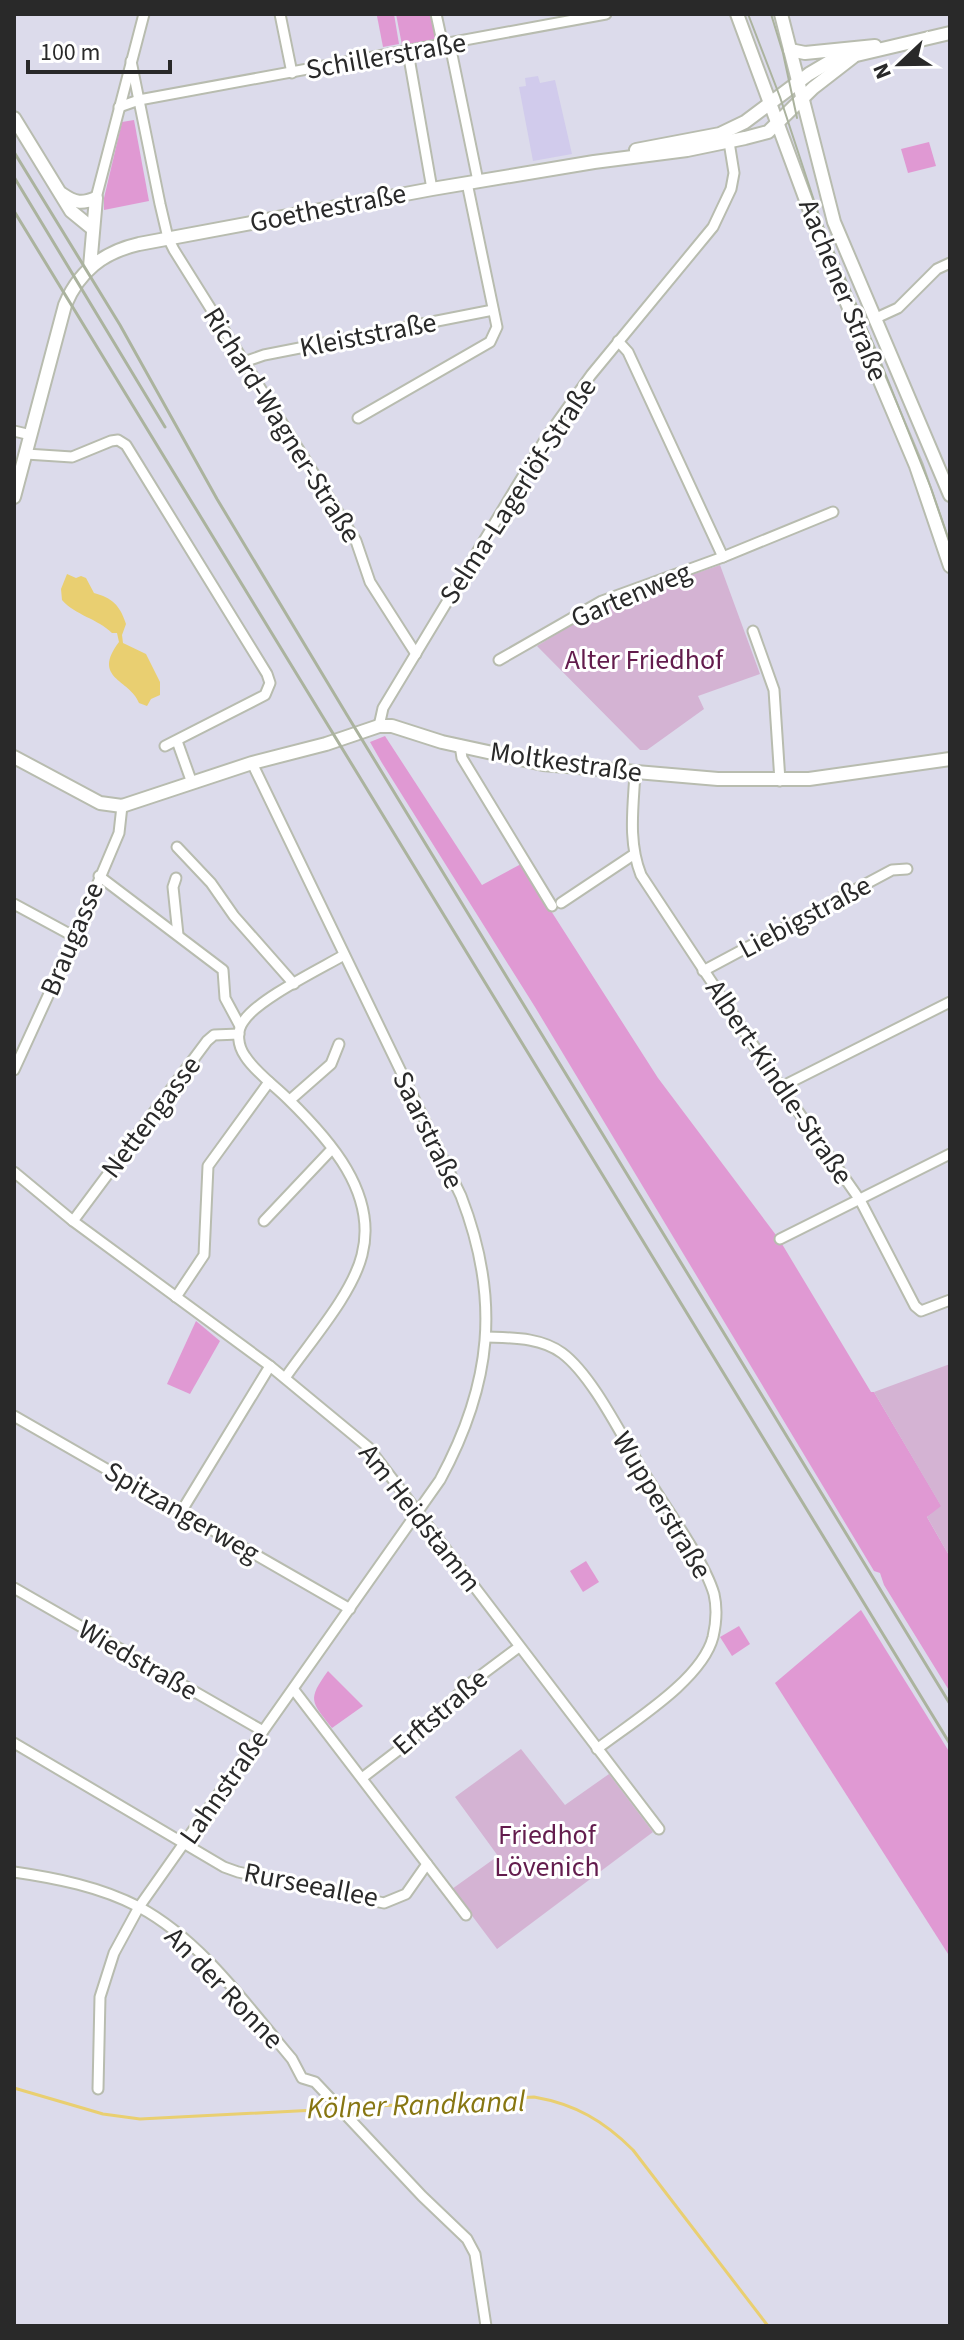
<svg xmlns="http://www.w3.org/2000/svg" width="964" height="2340" font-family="'Source Sans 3',sans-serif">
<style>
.education{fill:#d1cbec}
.green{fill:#e099d3}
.cemetery{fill:#d4b3d3}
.water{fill:#e9cf71}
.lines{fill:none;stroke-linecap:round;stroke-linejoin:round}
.stream{stroke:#e9cf71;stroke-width:3}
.street-casing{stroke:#b8bcaf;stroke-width:13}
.secondary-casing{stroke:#b8bcaf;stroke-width:16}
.street{stroke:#fff;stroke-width:9}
.secondary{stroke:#fff;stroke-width:12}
.tram{stroke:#abb39e;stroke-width:2}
.rail{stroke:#abb39e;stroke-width:3}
.labels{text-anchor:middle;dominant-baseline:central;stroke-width:6;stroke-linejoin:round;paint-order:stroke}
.street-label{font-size:28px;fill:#292929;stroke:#fff}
.park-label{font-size:28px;fill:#631c4d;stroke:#fff}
.water-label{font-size:30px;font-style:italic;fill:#877612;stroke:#fff}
</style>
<rect width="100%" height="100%" fill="#dcdbeb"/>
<path class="education" d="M538,76L540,83L555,80L572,154L533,161L519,87L526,86L525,78Z"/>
<g class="green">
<path d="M394,14L399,44L383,47L377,16Z"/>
<path d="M396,14H430L436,39L402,45Z"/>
<path d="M134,120L149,201L104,210V198L122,122Z"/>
<path d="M929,142L936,166L908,173L901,149Z"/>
<path d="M385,736L482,885L521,864L658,1078L779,1239L871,1392H874L942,1507L927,1517L950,1557V1692L884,1585L880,1573L874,1571L535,1007L382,763L370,742Z"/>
<path d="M196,1321L220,1341L190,1394L167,1384Z"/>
<path d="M586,1561L599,1582L583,1592L570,1571Z"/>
<path d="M861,1610L950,1753V1957L775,1683Z"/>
<path d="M739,1626L750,1644L732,1656L720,1637Z"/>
<path d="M328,1671L363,1706L332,1728C311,1701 307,1700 328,1671Z"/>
</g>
<g class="cemetery">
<path d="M720,565L760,674L698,696L704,709L647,750H640L537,646L602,606Z"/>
<path d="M950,1364V1557L927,1517L941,1506L874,1392Z"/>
<path d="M521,1749L565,1805L609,1774L653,1832L497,1949L452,1889L498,1856L455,1797Z"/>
</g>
<path class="water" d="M67,574L76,578L81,576L86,578L94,593C112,598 120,605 126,624L122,635L123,643L146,654L160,682V695L151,699L147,706L139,703C130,679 91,679 119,642L117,633H112C98,619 75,615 62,600L61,589Z"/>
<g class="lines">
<g class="stream">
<path d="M14,2088L103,2114L140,2119L335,2109"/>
<path d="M343,2108L534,2097C575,2104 604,2121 633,2150L768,2326"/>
</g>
<g class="street-casing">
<g id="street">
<path d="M280,14L292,73"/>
<path d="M436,14L443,46"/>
<path d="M450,45L478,181"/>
<path d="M408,52L432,189"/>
<path d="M131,61L160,204L168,238L174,250L356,541L370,582L416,654"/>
<path d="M119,107L139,100L606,14"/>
<path d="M96,198L144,14"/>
<path d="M874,319L898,308L937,269L950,263"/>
<path d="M244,362L264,355L493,310"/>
<path d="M358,418L490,342L497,327L467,183"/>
<path d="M14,431L31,435"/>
<path d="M26,454L72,457L111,441L118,440L126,445L267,674L270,683L265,695L165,746"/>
<path d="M723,557L833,512"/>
<path d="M753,631L774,690L780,781"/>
<path d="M499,660L602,601L723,557L628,352L618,341"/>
<path d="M379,726L383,708L546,438L591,375L713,227L731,189L734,173L729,142"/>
<path d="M177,741L192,783"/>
<path d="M460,745L462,758L552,906"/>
<path d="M635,773C633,809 628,842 641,875L781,1087L860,1200L915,1306L921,1311L950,1300"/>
<path d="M177,847L211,883L234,916L294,984"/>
<path d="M99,876L223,970L225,998L240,1026"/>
<path d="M176,878L173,887L178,935"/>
<path d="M561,903L633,855"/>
<path d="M14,904L75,937"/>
<path d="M703,971L892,870L907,869"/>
<path d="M14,1070L75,937L119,833L122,806"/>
<path d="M781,1087L950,1002"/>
<path d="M290,1100L331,1064L339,1044"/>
<path d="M14,1172L73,1221L270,1366L368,1447L659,1829"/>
<path d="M73,1221L207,1041L214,1035L239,1034"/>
<path d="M264,1221L332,1149"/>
<path d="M780,1239L950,1154"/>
<path d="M176,1297L204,1255L208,1166L269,1082"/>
<path d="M486,1337C512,1338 540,1337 562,1353C593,1376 623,1439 644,1473C664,1505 704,1560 714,1594C717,1607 716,1624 713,1637C702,1680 632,1722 597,1749"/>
<path d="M285,1378C309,1343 352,1295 362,1255C378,1193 329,1139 288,1099C274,1085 255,1072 245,1056C238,1046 236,1032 243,1022C256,1000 320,969 344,955"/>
<path d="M14,1416L350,1609"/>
<path d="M181,1512L270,1366"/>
<path d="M14,1588L263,1731"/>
<path d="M294,1690L466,1915"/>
<path d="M14,1743L224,1867L238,1872L384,1903L406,1894L427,1864"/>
<path d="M362,1778L409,1742L468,1685L519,1647"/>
<path d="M14,1872C56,1878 101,1887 139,1907C202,1941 247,2006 292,2059L302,2078L315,2082L422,2196L467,2239L475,2254L486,2326"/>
<path d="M98,2089L100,1997L114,1953L139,1907L440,1480C492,1384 501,1299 461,1196L252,763"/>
</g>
</g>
<g class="secondary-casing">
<g id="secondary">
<path d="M737,14L824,249L916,466L950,566"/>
<path d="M781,14L834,222L950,495"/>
<path d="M790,50L805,53L875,46"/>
<path d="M14,118L71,211L93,229"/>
<path d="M636,150L720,134L745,122L809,74L831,61L950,33"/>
<path d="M62,194C75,203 82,204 96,198L90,267"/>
<path d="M14,497L65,305C79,271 103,252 139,244L432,189L594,162L687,150L745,138L768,132L813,88L853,57"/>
<path d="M14,757L100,803L122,806L252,763L326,744L379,726H392L442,742L543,764L718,779H809L950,759"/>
</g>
</g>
<use href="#street" class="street"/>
<use href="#secondary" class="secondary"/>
<g class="tram">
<path d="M748,14L780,97L821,222L877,353L931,488L950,543"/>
<path d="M771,14L783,53L797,118"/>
</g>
<g class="rail">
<path d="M14,152L120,325L217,499L347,715L950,1704"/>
<path d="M14,177L165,427"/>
<path d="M14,211L950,1744"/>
</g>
</g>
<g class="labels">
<g class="street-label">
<text transform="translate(386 56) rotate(-10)">Schillerstraße</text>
<text transform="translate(328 208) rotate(-11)">Goethestraße</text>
<text transform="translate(843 290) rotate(68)">Aachener Straße</text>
<text transform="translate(368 335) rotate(-11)">Kleiststraße</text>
<text transform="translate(282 425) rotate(58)">Richard-Wagner-Straße</text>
<text transform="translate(518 491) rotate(-57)">Selma-Lagerlöf-Straße</text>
<text transform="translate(631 595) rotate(-23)">Gartenweg</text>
<text transform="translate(566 762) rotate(8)">Moltkestraße</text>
<text transform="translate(805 917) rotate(-28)">Liebigstraße</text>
<text transform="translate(72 939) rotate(-67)">Braugasse</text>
<text transform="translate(779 1082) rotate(56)">Albert-Kindle-Straße</text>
<text transform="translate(151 1117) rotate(-53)">Nettengasse</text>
<text transform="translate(428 1130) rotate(64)">Saarstraße</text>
<text transform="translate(662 1505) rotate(59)">Wupperstraße</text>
<text transform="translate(182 1512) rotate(30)">Spitzangerweg</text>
<text transform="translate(420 1518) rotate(52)">Am Heidstamm</text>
<text transform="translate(138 1660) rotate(30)">Wiedstraße</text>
<text transform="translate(440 1712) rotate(-41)">Erftstraße</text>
<text transform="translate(224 1787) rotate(-55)">Lahnstraße</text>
<text transform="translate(311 1885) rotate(11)">Rurseeallee</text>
<text transform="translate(224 1988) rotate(46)">An der Ronne</text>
</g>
<g class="park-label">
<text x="644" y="660">Alter Friedhof</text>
<text x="547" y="1835">Friedhof<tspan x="547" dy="32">Lövenich</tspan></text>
</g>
<g class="water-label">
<text transform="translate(416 2105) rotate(-2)">Kölner Randkanal</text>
</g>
</g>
<rect width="964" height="2340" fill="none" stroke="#292929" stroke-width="32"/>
<g transform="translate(900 64) rotate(248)" stroke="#ffffff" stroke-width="6" paint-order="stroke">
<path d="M0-6L14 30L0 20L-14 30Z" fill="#292929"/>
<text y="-12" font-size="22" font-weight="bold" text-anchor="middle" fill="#292929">N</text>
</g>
<path d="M28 60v12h142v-12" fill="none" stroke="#292929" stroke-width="4"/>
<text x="40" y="60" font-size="24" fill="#292929" stroke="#ffffff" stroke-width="6" paint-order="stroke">100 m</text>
</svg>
